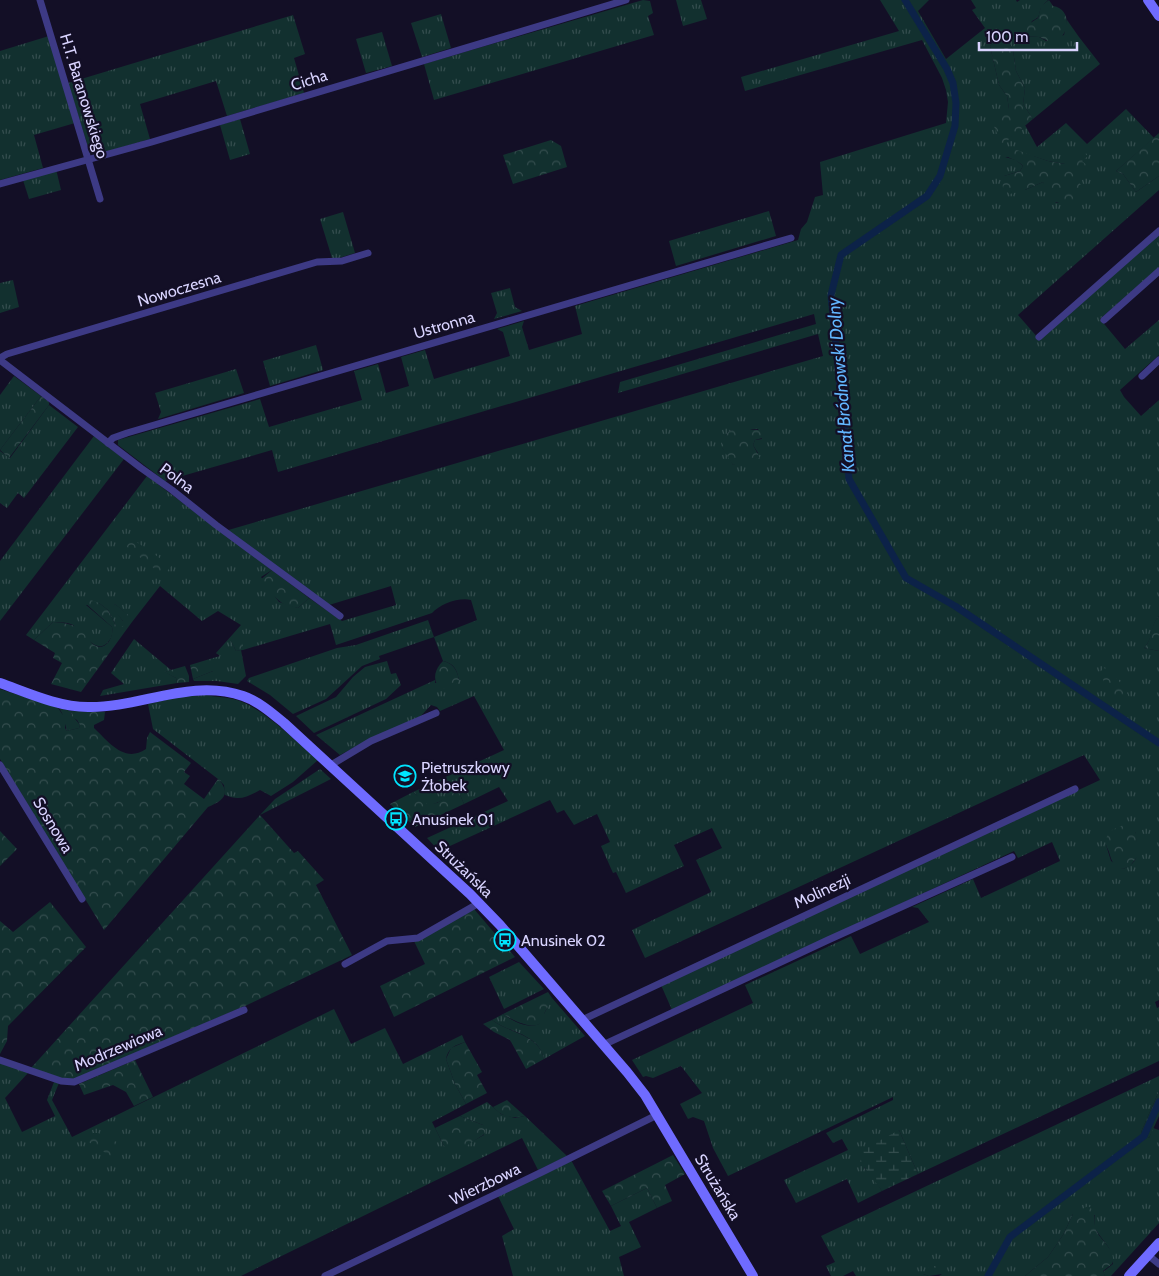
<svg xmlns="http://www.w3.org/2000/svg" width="1159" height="1276" font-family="Cabin,sans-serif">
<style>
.grass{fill:url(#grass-tufts);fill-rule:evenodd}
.forest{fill:url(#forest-crowns)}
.wetland{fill:url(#wetland-marsh)}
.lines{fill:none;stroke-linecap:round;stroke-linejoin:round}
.canal{stroke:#0c2248;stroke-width:7}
.street{stroke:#3d3a85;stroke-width:7}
.secondary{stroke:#6f6bff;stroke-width:10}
.labels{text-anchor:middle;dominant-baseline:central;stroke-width:4.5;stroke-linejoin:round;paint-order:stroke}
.street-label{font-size:16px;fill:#d9d4ff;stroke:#130f26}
.poi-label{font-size:16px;fill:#d9d4ff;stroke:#130f26;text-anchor:start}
.water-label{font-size:18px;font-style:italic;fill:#62b6ff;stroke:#130f26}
</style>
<defs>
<pattern id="grass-tufts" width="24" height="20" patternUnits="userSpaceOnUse" patternTransform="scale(1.25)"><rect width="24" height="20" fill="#12302f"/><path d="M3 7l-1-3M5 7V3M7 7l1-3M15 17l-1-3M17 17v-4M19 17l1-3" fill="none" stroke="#344d4e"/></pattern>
<pattern id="forest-crowns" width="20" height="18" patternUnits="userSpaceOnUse" patternTransform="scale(1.25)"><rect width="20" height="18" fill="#12302f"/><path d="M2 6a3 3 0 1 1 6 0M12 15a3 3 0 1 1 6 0" fill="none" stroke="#344d4e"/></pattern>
<pattern id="wetland-marsh" width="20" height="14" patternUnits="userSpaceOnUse" patternTransform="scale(1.25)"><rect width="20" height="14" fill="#12302f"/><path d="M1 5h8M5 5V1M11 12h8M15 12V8" fill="none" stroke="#344d4e"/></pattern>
</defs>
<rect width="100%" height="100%" fill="#130f26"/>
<g class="grass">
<path d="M643,0L650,1L653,13L648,16L654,35L434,100L424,64Z"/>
<path d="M676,0H701L707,19L683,26Z"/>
<path d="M880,0H929L918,11L946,59L985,28L972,10L976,8L971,0H1016L1017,2L1020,0H1048C1047,2 1044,3 1043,5C1037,12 1043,16 1032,21L1024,36L1039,37L1046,41L1064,35L1067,20L1079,37L1100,64L1033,119L1023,104L1025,88L1016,71L1013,50L1005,35L990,46L999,85L1007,96L1009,109L1002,144L1025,125L1037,147L1066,123L1087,144L1126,109L1154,138L1116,171L1123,174L1136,192L1159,176V190L1018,315L1039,339L1159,234V267L1100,319L1125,349L1159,320V355L1120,390L1124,397L1141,416L1159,400V616C1150,625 1154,638 1144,648L1159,651V1000L1155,1002L1157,1008L1159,1007V1061L918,1174L899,1130L864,1168L870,1173L882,1191L858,1203L847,1179L796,1203L784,1180L848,1150L842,1139L833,1143L826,1133L893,1100V1097L728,1176L713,1148L704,1121L693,1117L688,1119L680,1104L702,1093L681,1066L653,1078L646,1076L643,1077L632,1060L753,1003L745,985L851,936L860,954L929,922L918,908L912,907L973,879L981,898L1060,861L1052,842L1018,858L1014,851L672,1010L661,985L1100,780L1084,755L645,958L632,930L711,892L696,860L722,848L712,828L674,845L684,866L626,893L616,872L613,873L601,846L610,842L597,814L574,825L564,810L557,813L550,800L439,851L427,838L508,801L499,787L464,804L458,790C450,795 436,807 426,804C422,802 417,795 413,792L504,750L474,696L440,711L437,707L431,705L419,718L370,739L340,755L316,735L435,680V683L459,680C457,670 454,663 443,661L434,637L379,656L380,659L362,666L326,699L293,714L270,695L247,681L249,678L337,648L356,645L428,620L434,637L477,620L471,600C459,597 440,604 432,613L336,645L330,624L243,650V646L231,641L236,651L241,650L246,676L238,684L217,681H194L193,679L213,671V658L220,656L216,653L241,625L218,611L202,621L160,586L132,622L131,618L115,604L113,608L123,621V626L120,627L116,626L108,610L99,603L86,605L112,627C113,633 112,638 108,642C96,656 82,631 73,625C67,622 59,622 53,622L34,640L26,635L147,476L272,570L261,577L279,602L298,608L309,598L342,621L396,605L391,586L329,605L225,531L823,356L818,334L618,393L620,382L816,324L814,314L278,472L272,450L165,481L118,445V440L260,399L269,427L362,400L354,371L378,364L386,393L409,386L401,357L425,350L434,379L510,356L503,332L497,329L524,321L522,327L529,350L582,334L575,306L798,240L801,229L807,222L815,197L823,195L820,162L946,123L948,102L946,90L942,78L922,40L745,91L741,77L899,31ZM1033,156L1048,161L1065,164L1077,180L1064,203H1056L1043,182L1025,190L1004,176L1020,171L1023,166L1016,160L1005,157ZM758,429L762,439L755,440L753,445L758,453L733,465C726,446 714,451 729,431ZM1136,832C1135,849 1144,860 1123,869L1111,861L1106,845Z"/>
<path d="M441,14L451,48L422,57L411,23Z"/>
<path d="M293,15L305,54L294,58L304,93L227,116L216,81L140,104L150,139L95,155L90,153L68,83Z"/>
<path d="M382,32L392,66L366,73L356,39Z"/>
<path d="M49,36L75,123L34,135L43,168L0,180V51Z"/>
<path d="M240,119L250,154L230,160L220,125Z"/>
<path d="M56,169L61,190L29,199L23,180Z"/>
<path d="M769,211L776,236L676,266L669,241Z"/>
<path d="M343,212L355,253L339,258H332L320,219Z"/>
<path d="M13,280L19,307L0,313V283Z"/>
<path d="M510,288L515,307L522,311L494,319L497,313L491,293Z"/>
<path d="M316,345L323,370L270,386L263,361Z"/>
<path d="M236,369L244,393L158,419L161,412L155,393Z"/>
<path d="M14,376L41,396L0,450V395Z"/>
<path d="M49,405L78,427L24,498L18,493L7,508L0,503V451L10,458Z"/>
<path d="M94,436L124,459L0,621V561Z"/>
<path d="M134,639L171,670L165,672L176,678L177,683L100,696L103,690L124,684L111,673Z"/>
<path d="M387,661L391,674L396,673L401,685L386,699L314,733L296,716L336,697L353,677L365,667Z"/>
<path d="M206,695C215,697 224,697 233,699C261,705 296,742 318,760L293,782L271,796L260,790C247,797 239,801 225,795L224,785L218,779L153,729L148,704L179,697Z"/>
<path d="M59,708L71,711V714L80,725L79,728L67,731L62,713Z"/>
<path d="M320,769L331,779L260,815L275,799Z"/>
<path d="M519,962L544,989L504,1009L489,977Z"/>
<path d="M552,998L585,1036L544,1059C538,1033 509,1033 492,1020L503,1014C512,1021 528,1029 539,1024Z"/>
<path d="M334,1009L351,1044L385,1028L403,1064L462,1035L465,1042C455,1045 448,1048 446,1059L455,1084L466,1104L432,1122L444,1146L475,1140L484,1135L483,1125L460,1116L487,1102L501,1114L515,1118L525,1116L567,1156L538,1170L522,1138L241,1276H0V1061L28,1073L5,1098L22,1132L55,1116L47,1100L54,1082L59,1083L52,1100L72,1137Z"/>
<path d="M1159,1076V1091L1141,1132L1149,1138L1153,1128L1159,1130V1223L1111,1276H1105L1103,1272L1113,1264L1109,1248L1095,1229V1215L1073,1214L1063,1235L1048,1257L1025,1276H939L942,1274H923L929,1276H856L853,1271L843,1276H831L826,1266L835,1262L821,1236Z"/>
<path d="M571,1160L610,1231L621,1226L611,1206L647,1188L657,1208L629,1222L641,1247L619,1257L624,1276H513L502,1236L514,1229L498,1196Z"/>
</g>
<g class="forest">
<path d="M1049,0L1053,6C1073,9 1070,37 1053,43L1039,37L1024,36L1019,34L1018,31L1038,18L1041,6Z"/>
<path d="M1005,35L1013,50L1016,71L1025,88L1023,104L1033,119L1002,145L1048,161L1065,164L1080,150L1088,156L1082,161L1090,168L1077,180L1089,195L1070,212L1064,204L1050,201L1043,182L1025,190L1010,194L1003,188L1002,181L1004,176L1020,171L1023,166C1016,158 1008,160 1001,151L1002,145L993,124L1009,109L1007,96L999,85L990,46Z"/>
<path d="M1159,133V176L1136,192L1123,174L1116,171Z"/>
<path d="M551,140L561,146L567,167L513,184L503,155Z"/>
<path d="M41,396L49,402V405L9,458L0,450Z"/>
<path d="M746,427L752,430H765L768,433L766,437L755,440L753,445L760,458L733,465L721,446V441L729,431Z"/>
<path d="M128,536L171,566L165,574H161L122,543Z"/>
<path d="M272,570L309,598L298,608C280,604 283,604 270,592C266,588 262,587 259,581Z"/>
<path d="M85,598L99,603L108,610L116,626H123V621L112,608L115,604L132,618V622L81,692L51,684L62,663L53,658L55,653L34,640L53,622C64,622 72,625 83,629C86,634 88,641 94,645C106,652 114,637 112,627L84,602Z"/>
<path d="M1159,616V651L1144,648C1154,637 1149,626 1159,616Z"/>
<path d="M231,641H241L243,643V650L236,651Z"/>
<path d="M213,658L214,666L213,671L193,679L190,665Z"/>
<path d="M443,661C454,664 457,670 459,680L456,685L446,689L439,688C432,678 435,669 443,661Z"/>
<path d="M185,666L189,676V682L177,683L176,678L164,672Z"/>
<path d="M1104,668C1116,675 1123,685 1129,697L1125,700H1117L1109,694L1100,672Z"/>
<path d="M0,689L58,708L65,718V728L67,731L79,728L80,725L77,720L72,717L71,711L105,712L104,720L94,725V728C108,741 124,764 146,749L147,738L150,732L191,763L184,772L190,776L184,784L204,799L218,779C232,794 223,801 208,807L104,930L0,759Z"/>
<path d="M458,790L464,804L415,827L390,804L413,792L427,804L437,803Z"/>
<path d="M260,815L294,853L298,851L324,880L316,885L352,955L245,1006L70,1081L31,1068Z"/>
<path d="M1131,824L1135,826L1138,851L1137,857L1130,866L1123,869C1113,866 1112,862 1109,852C1108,849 1105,845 1106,841C1107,829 1121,825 1131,824Z"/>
<path d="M0,831L17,849L0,866Z"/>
<path d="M50,902L86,947L8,1026L7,1041L0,1054V921L13,932Z"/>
<path d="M474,909L515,957L394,1017L380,986L425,964L414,941Z"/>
<path d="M548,992L552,998C551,1004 547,1007 545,1012C543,1016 545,1016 543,1020C536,1033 512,1020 503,1014Z"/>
<path d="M492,1020C509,1033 539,1034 544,1059L526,1069L510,1040L494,1032L483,1024Z"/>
<path d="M465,1042L482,1072L477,1075L487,1093L466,1104L455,1084L446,1059L451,1048Z"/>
<path d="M135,1060L153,1097L134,1106L126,1092L113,1085L84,1095L79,1084Z"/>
<path d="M1159,1091V1116L1149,1138L1141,1132Z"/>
<path d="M507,1100L525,1116C512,1119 502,1117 493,1107Z"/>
<path d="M460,1116L483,1125L486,1132C483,1136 481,1136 477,1139C460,1149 465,1152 444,1146L435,1128Z"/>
<path d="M93,1133H98L121,1144L123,1150L122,1155L115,1159L87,1141V1137Z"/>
<path d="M673,1155L685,1174L665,1185L672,1201L657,1208L647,1188L611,1206L602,1191Z"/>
<path d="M1088,1206C1099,1213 1092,1222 1097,1232C1102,1242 1117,1251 1112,1264L1103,1271L1105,1276H1025L1048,1257L1063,1235L1073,1214Z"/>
<path d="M930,1266H938L942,1274L929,1276L923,1274Z"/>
</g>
<path class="wetland" d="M899,1130L918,1174L882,1191L861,1163L858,1155L859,1152Z"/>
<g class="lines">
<g class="canal">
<path d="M905,0L947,69L953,83L956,103L955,126L940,176L927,196L841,255L831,295L849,479L906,578L955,606L1159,743"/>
<path d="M988,1276L1010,1237L1144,1136L1159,1102"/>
</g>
<g class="street">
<path d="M40,0L100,199"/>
<path d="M0,184L152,142L626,0"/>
<path d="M1104,320L1159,271"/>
<path d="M1039,337L1159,231"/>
<path d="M0,358L7,354L317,262L342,261L368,253"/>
<path d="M0,360L141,468L172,490L216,525L340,616"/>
<path d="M1142,376L1159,360"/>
<path d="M108,443L113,438L127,433L791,238"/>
<path d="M0,765L82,899"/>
<path d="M331,765L371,741L436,713"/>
<path d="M345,964L387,941L418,938L479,903"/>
<path d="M582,1020L1075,789"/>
<path d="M603,1045L828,940L1012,857"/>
<path d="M0,1060L61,1081L74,1082L244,1010"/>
<path d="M1148,1255L1159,1264"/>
<path d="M325,1276L542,1172L657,1115"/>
</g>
<g class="secondary">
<path d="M1148,0L1159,16"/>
<path d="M0,683C28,693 58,707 88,707C140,708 191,678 243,696C258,701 272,713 284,723L470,894L500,925L627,1072L645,1095L753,1276"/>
<path d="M1129,1276L1159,1243"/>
</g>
</g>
<defs>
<g id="school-ring" transform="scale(1.125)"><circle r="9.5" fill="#130f26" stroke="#00e5ff" stroke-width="1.5"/><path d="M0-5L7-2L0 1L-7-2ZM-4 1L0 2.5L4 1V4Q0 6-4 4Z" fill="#00e5ff"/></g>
<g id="bus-ring" transform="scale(1.125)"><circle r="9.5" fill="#130f26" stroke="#00e5ff" stroke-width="1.5"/><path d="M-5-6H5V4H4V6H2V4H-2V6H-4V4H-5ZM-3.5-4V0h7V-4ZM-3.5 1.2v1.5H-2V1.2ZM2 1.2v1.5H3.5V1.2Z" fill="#00e5ff"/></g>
</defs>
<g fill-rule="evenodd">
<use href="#school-ring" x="405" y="776"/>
<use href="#bus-ring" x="396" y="819"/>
<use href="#bus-ring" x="505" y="940"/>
</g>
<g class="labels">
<g class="street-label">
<text transform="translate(309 80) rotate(-17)">Cicha</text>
<text transform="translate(84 96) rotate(73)">H.T. Baranowskiego</text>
<text transform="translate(179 289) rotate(-17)">Nowoczesna</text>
<text transform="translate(444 325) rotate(-16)">Ustronna</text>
<text transform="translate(177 478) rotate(37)">Polna</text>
<text transform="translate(53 825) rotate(59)">Sosnowa</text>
<text transform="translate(464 869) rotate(44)">Strużańska</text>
<text transform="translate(822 891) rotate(-25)">Molinezji</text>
<text transform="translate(118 1048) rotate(-23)">Modrzewiowa</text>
<text transform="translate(485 1184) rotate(-26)">Wierzbowa</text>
<text transform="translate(718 1187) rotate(59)">Strużańska</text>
</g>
<g class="poi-label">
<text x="421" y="767">Pietruszkowy<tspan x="421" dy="18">Żłobek</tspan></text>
<text x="412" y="819">Anusinek 01</text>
<text x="521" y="940">Anusinek 02</text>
</g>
<g class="water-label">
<text transform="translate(841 385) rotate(-95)">Kanał Bródnowski Dolny</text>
</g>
</g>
<path d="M979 42v8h98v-8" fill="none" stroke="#d9d4ff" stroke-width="2.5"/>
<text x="986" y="42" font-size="15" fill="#d9d4ff" stroke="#130f26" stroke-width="4" paint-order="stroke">100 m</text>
</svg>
